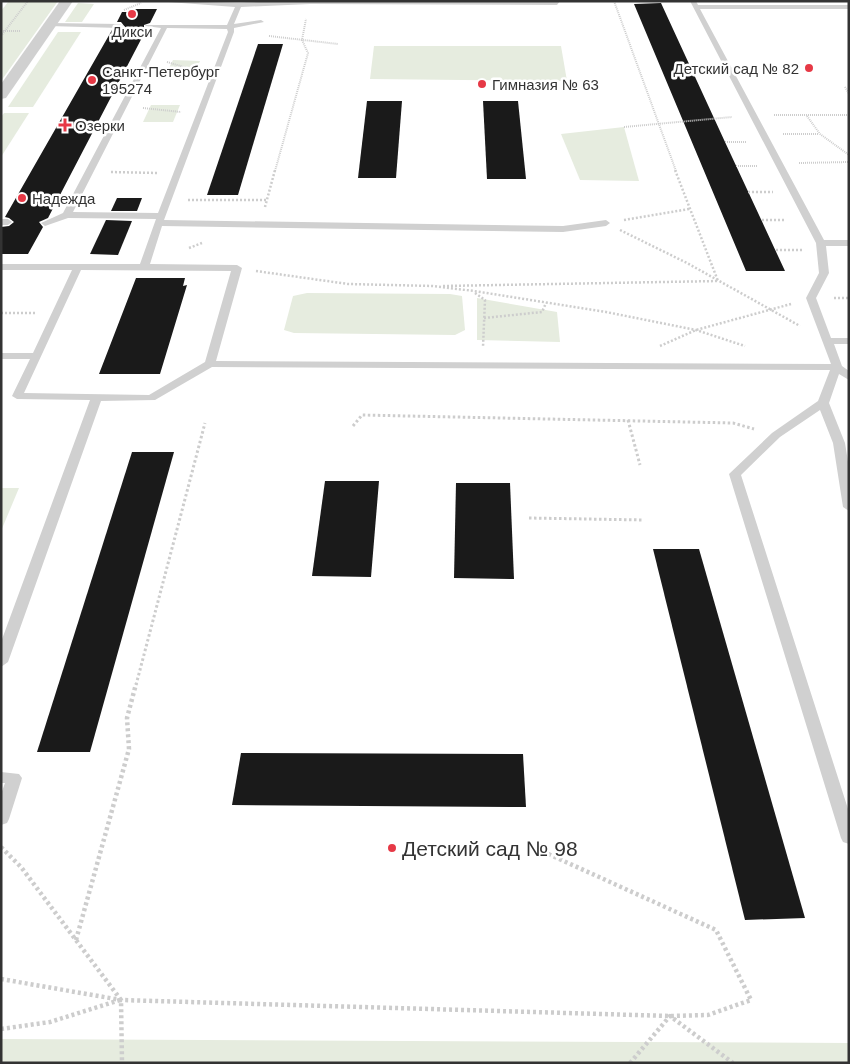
<svg xmlns="http://www.w3.org/2000/svg" width="850" height="1064" font-family="Helvetica,sans-serif">
<style>
.green{fill:#e6ecdf}
.building{fill:#1a1a1a}
.lines{fill:none;stroke-linecap:round;stroke-linejoin:round}
.path-far3{stroke:#cdcdcd;stroke-width:2;stroke-dasharray:1 1;stroke-linecap:butt}
.path-far2{stroke:#cdcdcd;stroke-width:2.5;stroke-dasharray:2 2;stroke-linecap:butt}
.path-far1{stroke:#cdcdcd;stroke-width:3;stroke-dasharray:2.5 2.5;stroke-linecap:butt}
.path{stroke:#cdcdcd;stroke-width:4.5;stroke-dasharray:3 3;stroke-linecap:butt}
.service{fill:#d0d0d0;fill-rule:evenodd}
.minor{fill:#d0d0d0;fill-rule:evenodd}
.poi-dot{fill:#e63946;stroke:#fff;stroke-width:2}
.labels{text-anchor:middle;dominant-baseline:central;stroke-width:5;stroke-linejoin:round;paint-order:stroke}
.far-poi-label{font-size:15px;fill:#333;stroke:#fff;text-anchor:start}
.near-poi-label{font-size:21px;fill:#333;stroke:#fff;text-anchor:start}
</style>
<rect width="100%" height="100%" fill="#fff"/>
<g class="green">
<path d="M1,1H58L1,81V11L8,2Z"/>
<path d="M78,3L94,4L82,22H65Z"/>
<path d="M58,32H81L33,107H8Z"/>
<path d="M374,46H561L567,81L370,79Z"/>
<path d="M173,60L200,61L194,74H166Z"/>
<path d="M151,105H180L173,122H143Z"/>
<path d="M4,113H29L1,157V117Z"/>
<path d="M624,127L639,181L580,180L561,134Z"/>
<path d="M307,293L450,294L462,296L465,330L455,335L294,333L284,330L293,296Z"/>
<path d="M477,298L557,312L560,342L477,340Z"/>
<path d="M1,488H19L1,531Z"/>
<path d="M1,1039L849,1043V1063H1Z"/>
</g>
<g class="building">
<path d="M661,3L725,142L785,271H746L634,4Z"/>
<path d="M129,9H157L150,23L144,25V27L147,28L48,218L39,222L43,227L28,254H1V227L9,226L14,222L9,218L5,217L112,30H120L125,27L121,22H117L122,12H128Z"/>
<path d="M258,44H283L238,195H207Z"/>
<path d="M367,101H402L396,178H358Z"/>
<path d="M483,101H518L526,179H487Z"/>
<path d="M117,198H142L137,211H111Z"/>
<path d="M106,220L132,221L118,255L90,254Z"/>
<path d="M136,278H185L183,286L187,285L160,374H99Z"/>
<path d="M132,452H174L90,752H37Z"/>
<path d="M325,481H379L371,577L312,576Z"/>
<path d="M456,483H510L514,579L454,578Z"/>
<path d="M653,549H699L805,918L745,920Z"/>
<path d="M241,753L523,754L526,807L232,805Z"/>
</g>
<g class="lines">
<g class="path-far3">
<path d="M614,1L676,171"/>
<path d="M124,10L141,3"/>
<path d="M1,31H21"/>
<path d="M1,36L28,1"/>
<path d="M269,36L338,44"/>
<path d="M167,62L197,71"/>
<path d="M845,87L849,94"/>
<path d="M143,108L181,112"/>
<path d="M774,115H849"/>
<path d="M807,116L820,134L849,155"/>
<path d="M624,127L732,117"/>
<path d="M783,134H819"/>
<path d="M725,142H747"/>
<path d="M799,163L849,162"/>
<path d="M736,166H758"/>
<path d="M275,171L308,53L302,40L306,19"/>
</g>
<g class="path-far2">
<path d="M111,172L158,173"/>
<path d="M748,192H773"/>
<path d="M188,200H266"/>
<path d="M265,207L275,170"/>
<path d="M624,220L689,209"/>
<path d="M762,220H786"/>
<path d="M620,230L687,263L800,326"/>
<path d="M189,248L202,243"/>
<path d="M776,250H802"/>
<path d="M256,271L348,284L433,286L474,291L606,312L696,330L745,346"/>
<path d="M443,286L718,281L675,170"/>
<path d="M475,293L485,300L483,347"/>
<path d="M834,298H849"/>
<path d="M1,313H36"/>
<path d="M484,318L542,312L546,303"/>
<path d="M660,346L696,330L791,304"/>
</g>
<g class="path-far1">
<path d="M628,420L640,465"/>
<path d="M353,426L362,415L733,423L754,429"/>
<path d="M529,518L644,520"/>
<path d="M136,685L205,423"/>
</g>
<g class="path">
<path d="M1,847L21,867L121,1000L122,1063"/>
<path d="M76,940L129,749L127,718L136,684"/>
<path d="M1,979L121,1000L670,1016L708,1015L751,1000L716,930L546,853"/>
<path d="M1,1029L50,1022L120,1000"/>
<path d="M630,1063L670,1016L733,1063"/>
</g>
<g class="service">
<path d="M155,1L239,3L282,1H560L557,5L310,4L241,7L234,24L261,20L264,22L234,28V32L164,220L563,226L606,220L610,223L606,226L563,232L162,226L150,264L237,265L242,268L216,361L831,364L806,298L819,273L816,243L690,1H696L698,5H849V9H700L824,240H849V246H826L829,273L816,298L831,338H849V344H834L842,366L849,371V380L839,374L829,403L845,443L849,468V511L843,507L833,443L820,410L780,437L741,475L849,812V844L843,842L841,838L729,474L772,433L818,401L830,370L212,367L155,400L101,401L8,662L1,667V642L90,400L17,399L12,396L30,359H1V353H33L72,270H1V264H140L156,219L68,218L45,226L41,223L63,213L161,28L145,26L146,25H227L235,7ZM167,28L227,29L228,32L158,213L73,212ZM81,270L231,271L205,362L149,395L24,393Z"/>
<path d="M50,23L120,24L123,26L120,28L48,26V24Z"/>
<path d="M1,219H8L12,222L8,225H1Z"/>
<path d="M1,772L19,774L22,778L9,819L7,823L1,825V794L5,783H1Z"/>
</g>
<path class="minor" d="M60,1H73L6,98L1,99V84Z"/>
</g>
<g class="poi-dot">
<circle cx="132" cy="14" r="5"/>
<circle cx="809" cy="68" r="5"/>
<circle cx="92" cy="80" r="5"/>
<circle cx="482" cy="84" r="5"/>
<path d="M62.5 117.5h5v5h5v5h-5v5h-5v-5h-5v-5h5z"/>
<circle cx="22" cy="198" r="5"/>
<circle cx="392" cy="848" r="5"/>
</g>
<g class="labels">
<g class="far-poi-label">
<text x="132" y="31" text-anchor="middle">Дикси</text>
<text x="799" y="68" text-anchor="end">Детский сад № 82</text>
<text x="102" y="71">Санкт-Петербург<tspan x="102" dy="17">195274</tspan></text>
<text x="492" y="84">Гимназия № 63</text>
<text x="75" y="125">Озерки</text>
<text x="32" y="198">Надежда</text>
</g>
<g class="near-poi-label">
<text x="402" y="848">Детский сад № 98</text>
</g>
</g>
<rect width="850" height="1064" fill="none" stroke="#333333" stroke-width="5"/>
</svg>
